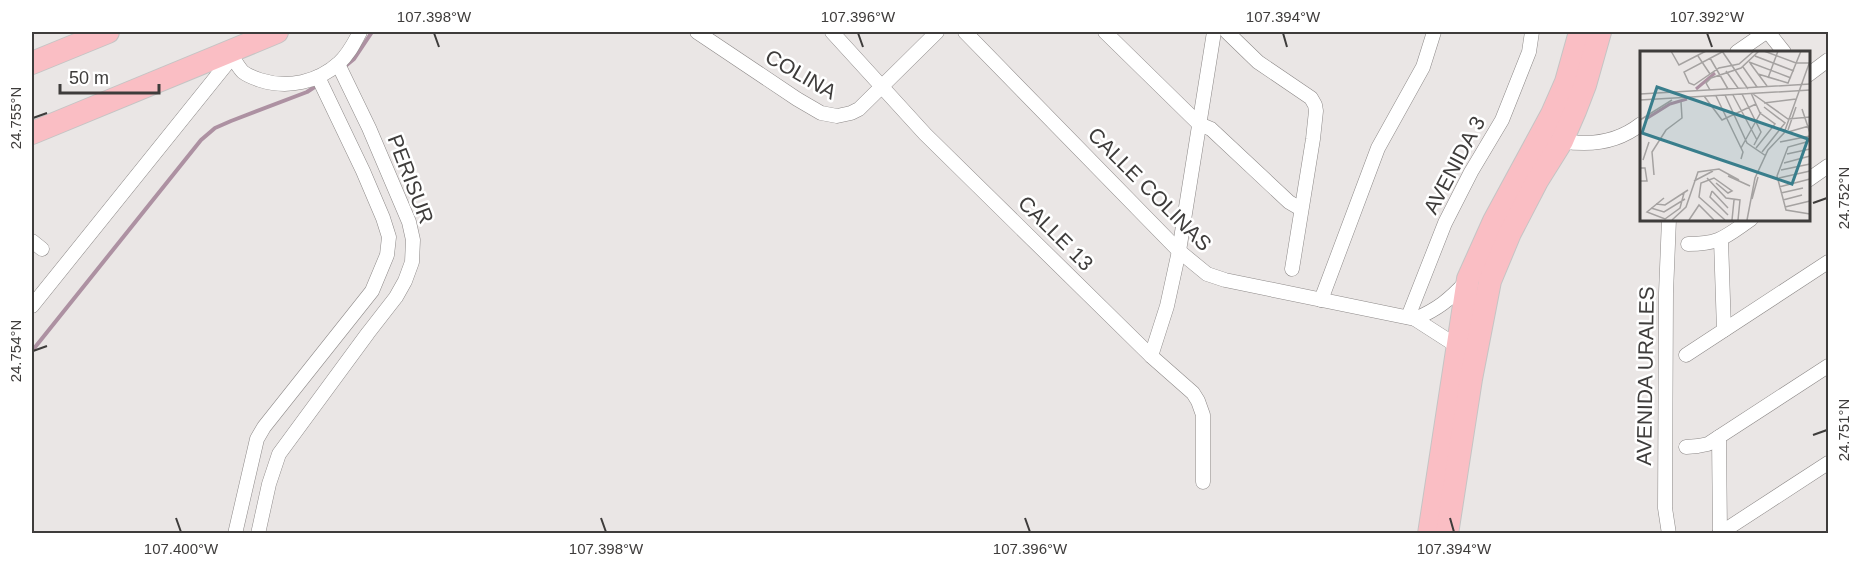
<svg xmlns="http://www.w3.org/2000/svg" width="1860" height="565" font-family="Helvetica,sans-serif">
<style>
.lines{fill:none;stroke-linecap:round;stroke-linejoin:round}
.stream{stroke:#ad91a2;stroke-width:4}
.street-casing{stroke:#8d8988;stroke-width:15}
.primary-casing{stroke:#c5c4c4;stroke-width:24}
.street{stroke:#fff;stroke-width:14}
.primary{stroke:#fabec4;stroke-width:22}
.ticks{fill:none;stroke:#3e3c3b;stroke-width:2}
.labels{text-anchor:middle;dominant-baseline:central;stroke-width:5;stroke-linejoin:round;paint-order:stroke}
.street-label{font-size:21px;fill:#3e3c3b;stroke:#fff}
.inset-river{fill:none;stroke:#ad91a2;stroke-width:3}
.inset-road{fill:none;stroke:#a5a2a1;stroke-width:1.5}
.view{fill:#397e8c;fill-opacity:0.15;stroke:#397e8c;stroke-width:3}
.inset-edge{fill:none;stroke:#3e3c3b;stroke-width:3}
.neatline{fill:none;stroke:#3e3c3b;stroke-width:2}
.ticks-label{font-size:15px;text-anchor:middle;fill:#3e3c3b}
</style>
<rect width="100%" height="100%" fill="#eae6e5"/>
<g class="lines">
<g class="stream">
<path d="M343,68L354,59L372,32"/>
<path d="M32,351L201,140L215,128L231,121L307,92L319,84"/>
</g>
<g class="street-casing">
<g id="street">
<path d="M697,32L797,99L821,113L837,116L851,113L859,109L937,32"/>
<path d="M832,32L925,134L1151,356L1193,393L1198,401L1203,415V482"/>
<path d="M965,32L1179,251L1207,274L1225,280L1415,319L1457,346"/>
<path d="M1105,32L1199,124L1211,129L1289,202L1301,209"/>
<path d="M1227,32L1258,62L1311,98L1315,105L1316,111L1313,139L1292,269"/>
<path d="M1768,32L1784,52"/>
<path d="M1737,52L1766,32"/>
<path d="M232,57C236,62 239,68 243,72C248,76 254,78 260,80C288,89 318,82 339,63C349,54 354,43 360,32"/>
<path d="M1808,75L1828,60"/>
<path d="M1562,141C1590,146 1618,142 1641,124"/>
<path d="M1808,180L1828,166"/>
<path d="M1721,240L1724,330"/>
<path d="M32,241L42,249"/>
<path d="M1688,244C1720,244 1725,237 1751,219"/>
<path d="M1321,300L1378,148L1423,67L1434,32"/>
<path d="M32,306L237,51"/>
<path d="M1408,317L1445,223L1471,172L1502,120L1529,52L1532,32"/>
<path d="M1415,319C1438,309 1449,300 1466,282"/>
<path d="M1686,355L1828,262"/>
<path d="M1151,356L1167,306L1179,251L1214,32"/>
<path d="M1719,437L1720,533"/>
<path d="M1686,447L1698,446L1708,444L1828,366"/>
<path d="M235,534L257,439L264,427L372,291L387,255L389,237L383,218L363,171L318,77"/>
<path d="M258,534L269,484L279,454L368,333L396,297L405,281L412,262L413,240L409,222L369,128L338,64"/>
<path d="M1669,534L1665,508L1666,293L1669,219"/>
<path d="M1719,534L1828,463"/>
</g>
</g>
<g class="primary-casing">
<g id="primary">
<path d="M32,63L108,32"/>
<path d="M32,133L277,32"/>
<path d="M1429,534L1468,279L1494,221L1552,114L1566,82L1580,32"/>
<path d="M1447,534L1471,379L1490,281L1510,233L1537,181L1562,141L1575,111L1585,85L1600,32"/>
</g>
</g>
<use href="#street" class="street"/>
<use href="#primary" class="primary"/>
</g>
<path class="ticks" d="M434,33L439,47M858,33L863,47M1283,33L1287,47M1707,33L1712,47M33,118L47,113M1813,203L1827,198M33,351L47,346M1813,435L1827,430M176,518L181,532M601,518L606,532M1025,518L1030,532M1450,518L1454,532"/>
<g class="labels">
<g class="street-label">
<text transform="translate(801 74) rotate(30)">COLINA</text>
<text transform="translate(1454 165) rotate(-62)">AVENIDA 3</text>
<text transform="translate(411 179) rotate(69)">PERISUR</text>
<text transform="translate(1150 189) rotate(45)">CALLE COLINAS</text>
<text transform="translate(1056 233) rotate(45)">CALLE 13</text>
<text transform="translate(1645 376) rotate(-89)">AVENIDA URALES</text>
</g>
</g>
<g transform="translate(1640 51)">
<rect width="170" height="170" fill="#eae6e5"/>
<path class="inset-river" d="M56,38L75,22M6,68L30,53L47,48"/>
<path class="inset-road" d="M31,0L39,14L66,0M82,0L108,38M124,0L156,12H169M82,1L44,21L49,32L54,34L79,17L99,13L114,0M58,5L70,23M115,5L154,20M70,7L88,38M109,11L151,27M110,12L127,35M103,16L117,36M86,20L98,37M118,23L148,32L161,0M128,27L138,0M70,39L66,32L71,27L101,17L119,0M111,42L120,62L135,73L116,97M0,43L170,33M102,43L121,81L114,94M113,43L148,68L170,66M85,44L107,92L126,105M93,44L117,89M64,45L82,69L116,53M76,45L103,101L101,108M0,49L170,39M124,52L156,48M162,58L170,82M0,69L32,49M148,79L156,56M148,81L169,75M170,90L148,96L137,125L146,159L170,163M140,91L170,85M101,97L121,61M122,101L145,72L124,56M147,103L170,98M3,109L9,91M144,112L170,105M0,117H5L7,130H0M141,119L170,113M14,124L12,101L26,79L42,67L41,51M88,125L110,135M67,127L86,147L100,149L98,169M139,127L170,120M54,130L73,120M76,132L88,142L92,140L74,127L61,132L59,146L85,169M139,136L170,128M72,140L70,146L88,164M72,140L88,157M141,142L163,137M24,147L7,161L25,168L40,157L44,142M112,148L118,126M143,149L162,144M16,153L25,154L48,139M145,156L170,150M11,157L24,161L45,148M32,169L46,156L58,121L79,118L99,129M49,169L59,154L74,169M92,169L94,149M107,169L115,127L128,99L144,82L170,10"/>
<path class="view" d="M17,36L168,88L152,133L2,82Z"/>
<rect width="170" height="170" class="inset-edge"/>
</g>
<rect width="1860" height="565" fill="none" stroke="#ffffff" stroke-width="66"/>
<path d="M60 84v9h99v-9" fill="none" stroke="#3e3c3b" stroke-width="3"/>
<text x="69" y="84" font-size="18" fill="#3e3c3b" stroke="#ffffff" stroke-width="4.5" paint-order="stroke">50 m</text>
<rect x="33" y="33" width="1794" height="499" class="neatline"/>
<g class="ticks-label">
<text x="434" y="22">107.398°W</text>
<text x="858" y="22">107.396°W</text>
<text x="1283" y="22">107.394°W</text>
<text x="1707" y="22">107.392°W</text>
<text transform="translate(16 118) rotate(-90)" y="5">24.755°N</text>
<text transform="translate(1844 198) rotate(-90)" y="5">24.752°N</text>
<text transform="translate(16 351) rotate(-90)" y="5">24.754°N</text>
<text transform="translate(1844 430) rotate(-90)" y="5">24.751°N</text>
<text x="181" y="554">107.400°W</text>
<text x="606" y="554">107.398°W</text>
<text x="1030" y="554">107.396°W</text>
<text x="1454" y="554">107.394°W</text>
</g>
</svg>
